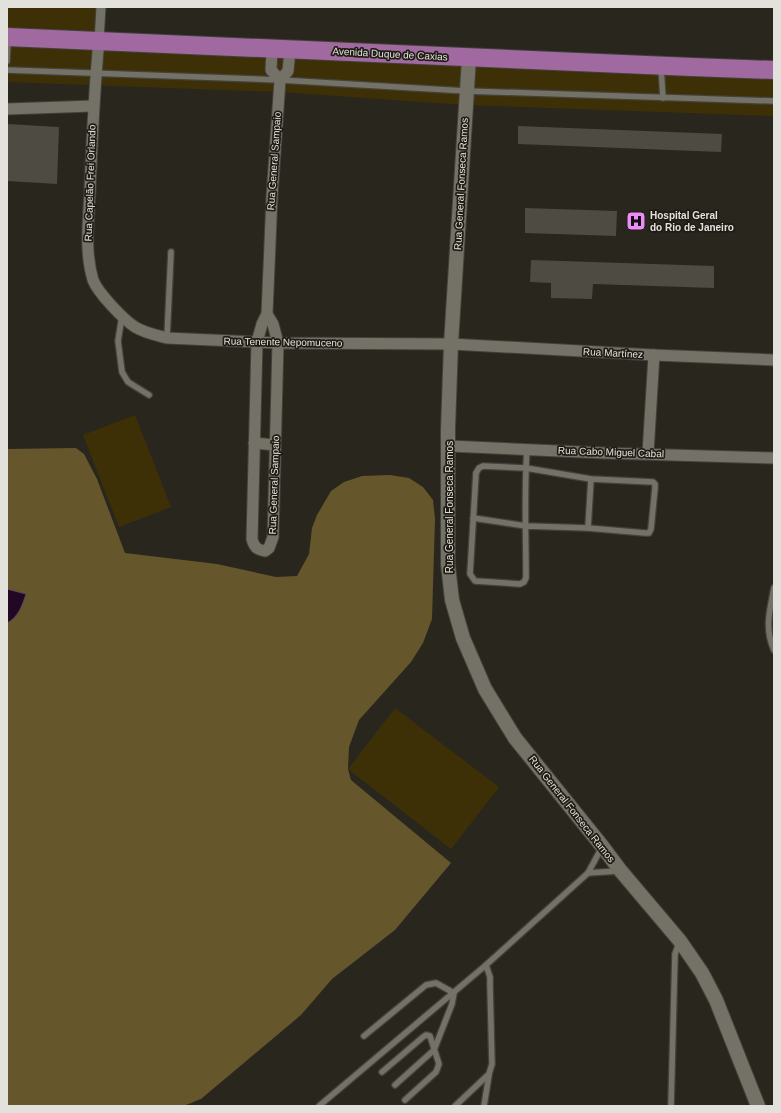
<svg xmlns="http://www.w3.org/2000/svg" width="781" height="1113" font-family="Helvetica,sans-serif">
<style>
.green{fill:#3d3007}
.forest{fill:#65562b}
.water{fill:#210825;stroke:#5b495c}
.building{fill:#4e4b42}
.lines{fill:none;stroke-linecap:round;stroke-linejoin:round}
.service-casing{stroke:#43413b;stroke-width:8}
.pedestrian-casing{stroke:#43413b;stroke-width:11}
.minor-casing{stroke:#43413b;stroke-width:13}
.tertiary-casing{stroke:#43413b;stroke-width:16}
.primary-casing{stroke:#43413b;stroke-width:20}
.service{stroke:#747167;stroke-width:5.5}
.pedestrian{stroke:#747167;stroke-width:9}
.minor{stroke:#747167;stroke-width:11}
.tertiary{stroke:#747167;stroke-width:14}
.primary{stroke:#a06aa1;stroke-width:18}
.labels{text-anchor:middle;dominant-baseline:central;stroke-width:3.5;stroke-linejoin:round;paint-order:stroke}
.street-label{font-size:10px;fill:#e3e1db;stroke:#1f1c15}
.poi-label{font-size:10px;font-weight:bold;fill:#e3e1db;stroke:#1f1c15;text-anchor:start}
</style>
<rect width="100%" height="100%" fill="#29261e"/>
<g class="green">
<path d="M7,7H100L99,39L774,68V100L312,82L774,101V116L466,105L279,92L7,82Z"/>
<path d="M135,415L171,507L119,527L83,435Z"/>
<path d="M395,708L499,787L451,849L348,769Z"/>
</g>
<path class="forest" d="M76,448L84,454L97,479L125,553L217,564L276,577L297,576L309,554L312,528L317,515L331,491L344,482L362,476L390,475L409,478L423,487L433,500L435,519L432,619L423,643L411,662L359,720L349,747L348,769L351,780L451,863L395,930L332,979L301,1015L201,1099C195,1101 188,1105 182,1106C172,1108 164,1104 155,1106H7V449Z"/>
<path class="water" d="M7,589L26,594C23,604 18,618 7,623Z"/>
<g class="building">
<path d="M7,124L59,127L57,184L7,181Z"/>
<path d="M518,126L722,134L721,152L518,144Z"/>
<path d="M525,208L617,211L616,236L525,233Z"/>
<path d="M531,260L714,266V288L593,284L592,299L551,298V283L530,282Z"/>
</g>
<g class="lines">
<g class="service-casing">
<g id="service">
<path d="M7,61L8,40"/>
<path d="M661,68L663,98"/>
<path d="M7,70L280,80L466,91L774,101"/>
<path d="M122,316L118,341L122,372L128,382L149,395"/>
<path d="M167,338L171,252"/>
<path d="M473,518L526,526L588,528L645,533H649L651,529L655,488V484L653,482L591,479L526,468L483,466L479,468L476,473L470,574L475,581L520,584L524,582L526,578C526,535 524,492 527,449"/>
<path d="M588,528L591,479"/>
<path d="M774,588C770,610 764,628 774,650"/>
<path d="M588,873L618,871"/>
<path d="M364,1036L426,985L436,983L454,993L452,1004L434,1050L395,1085"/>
<path d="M382,1072L423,1037L426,1035L430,1036L439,1064L436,1072L405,1100"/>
<path d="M319,1106L486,965L588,873L602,847"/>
<path d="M455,1106L489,1074L492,1064L490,985V977L486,965"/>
<path d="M484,1106L489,1075"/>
<path d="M671,1106L675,954L679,943"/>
</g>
</g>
<g class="pedestrian-casing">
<path id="pedestrian" d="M99,41L101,7"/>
</g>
<g class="minor-casing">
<g id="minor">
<path d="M99,41C94,91 92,140 90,189C89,219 84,250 93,280C98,293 123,319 135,327C145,333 156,335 167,338L278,343L451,344L654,355L774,360"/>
<path d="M272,50L271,70L280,80"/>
<path d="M7,109L93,106"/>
<path d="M267,314L273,324L278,343L273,537L269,548L265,551C257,550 254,547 252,539L257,342L262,324L267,314L272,196L280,80L288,71L290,50"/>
<path d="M254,443L275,445"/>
<path d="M449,446L604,453L774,458"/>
<path d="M648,453L654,355"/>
</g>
</g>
<g class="tertiary-casing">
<path id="tertiary" d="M469,58L451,344L448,429V565L452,600L463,638L485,689L515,738L602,846L620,870L680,941L702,973L716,1000L758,1106"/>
</g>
<g class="primary-casing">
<path id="primary" d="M7,37L692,67L774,70"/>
</g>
<use href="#service" class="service"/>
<use href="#pedestrian" class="pedestrian"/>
<use href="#minor" class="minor"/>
<use href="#tertiary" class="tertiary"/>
<use href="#primary" class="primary"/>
</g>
<defs>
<g id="hospital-square" transform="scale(1)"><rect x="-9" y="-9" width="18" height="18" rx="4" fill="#ed8cf9" stroke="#1f1c15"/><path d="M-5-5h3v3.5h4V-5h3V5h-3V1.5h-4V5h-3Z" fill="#111"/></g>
</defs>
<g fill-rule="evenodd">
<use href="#hospital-square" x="636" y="221"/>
</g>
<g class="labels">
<g class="street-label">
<text transform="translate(390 54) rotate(3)">Avenida Duque de Caxias</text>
<text transform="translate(274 161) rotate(-86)">Rua General Sampaio</text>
<text transform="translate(90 183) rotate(-88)">Rua Capelão Frei Orlando</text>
<text transform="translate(461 184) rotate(-87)">Rua General Fonseca Ramos</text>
<text transform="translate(283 342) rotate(1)">Rua Tenente Nepomuceno</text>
<text transform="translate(613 353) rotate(3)">Rua Martínez</text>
<text transform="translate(611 452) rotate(2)">Rua Cabo Miguel Cabal</text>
<text transform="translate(274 485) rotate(-88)">Rua General Sampaio</text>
<text transform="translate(449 507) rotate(-90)">Rua General Fonseca Ramos</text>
<text transform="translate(572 809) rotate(52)">Rua General Fonseca Ramos</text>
</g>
<g class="poi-label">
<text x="650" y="215">Hospital Geral<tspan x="650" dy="12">do Rio de Janeiro</tspan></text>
</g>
</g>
<rect width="781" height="1113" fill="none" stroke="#e3e1db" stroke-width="16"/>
</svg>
